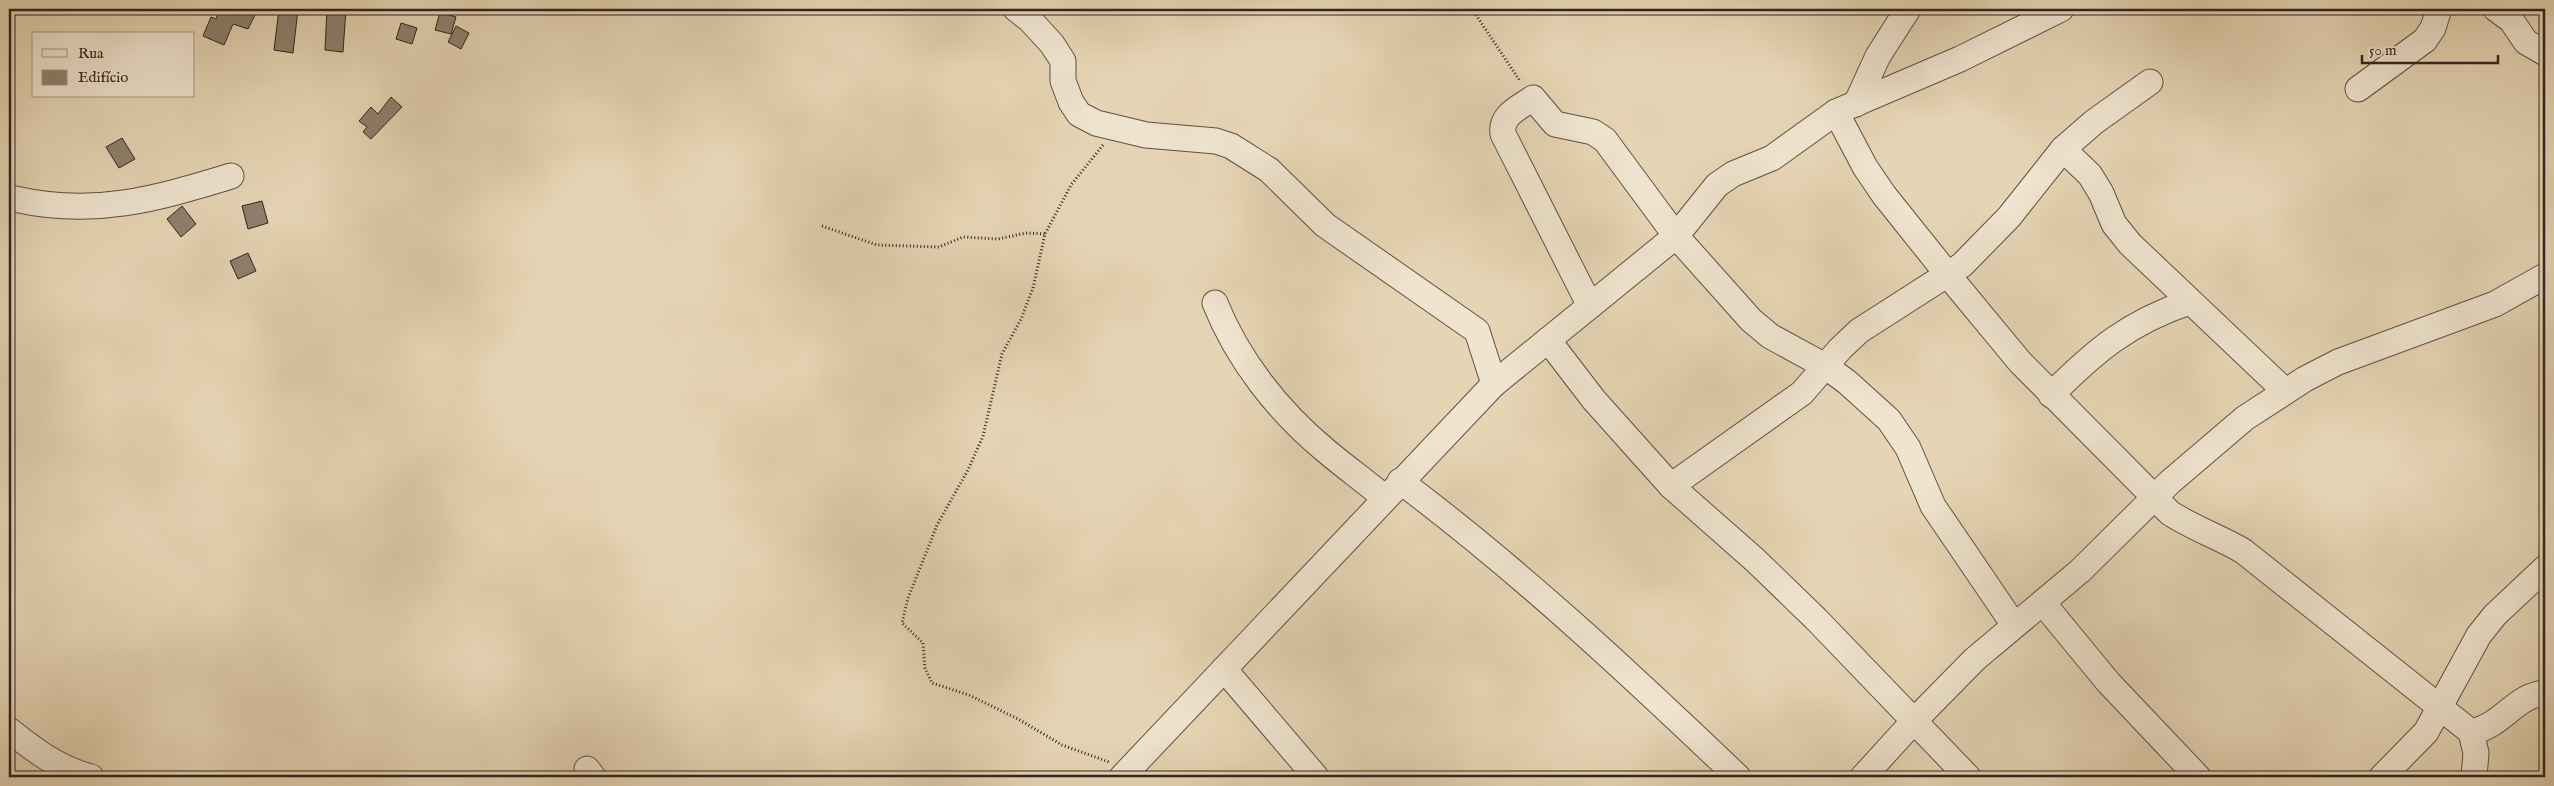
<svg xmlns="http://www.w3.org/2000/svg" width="2554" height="786" font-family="'IM FELL English',serif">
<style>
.building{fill:#8f806d;stroke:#31241f}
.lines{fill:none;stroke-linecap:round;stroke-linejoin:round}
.minor-casing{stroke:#5e5044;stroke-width:27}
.path{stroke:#31241f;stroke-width:3;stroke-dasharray:1 2.5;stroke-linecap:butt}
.minor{stroke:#efe4cf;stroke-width:25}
</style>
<rect width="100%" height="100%" fill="#e6d5b5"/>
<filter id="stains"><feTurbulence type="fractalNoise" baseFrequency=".004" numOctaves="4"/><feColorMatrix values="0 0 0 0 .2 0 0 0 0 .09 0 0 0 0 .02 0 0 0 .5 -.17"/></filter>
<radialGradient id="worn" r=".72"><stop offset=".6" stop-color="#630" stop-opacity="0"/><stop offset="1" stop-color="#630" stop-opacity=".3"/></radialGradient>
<g class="building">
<path d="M220,9H258L248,29L233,24L224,45L203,36L211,17L216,19Z"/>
<path d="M279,9H298L293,53L274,50Z"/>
<path d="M327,9H346L343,52L325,50Z"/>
<path d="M440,12L456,17L451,34L435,30Z"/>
<path d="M401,23L417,28L412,44L396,39Z"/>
<path d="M456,26L469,33L461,49L448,42Z"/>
<path d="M391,97L402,107L371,139L363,132L367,127L359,121L371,107L378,114Z"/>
<path d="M122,138L135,159L119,168L106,147Z"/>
<path d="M262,201L268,223L248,229L242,206Z"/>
<path d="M182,206L196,224L181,237L167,219Z"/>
<path d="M248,253L256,271L238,279L230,261Z"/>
</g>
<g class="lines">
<g class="minor-casing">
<g id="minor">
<path d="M1016,9L1030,20L1052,44L1063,61V81L1071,102L1079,114L1096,123L1146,135L1216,141L1231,146L1269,170L1325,225L1477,331L1494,384"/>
<path d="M2496,9L2511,20L2526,42L2545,53"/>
<path d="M2358,89L2425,40L2433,28L2439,9"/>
<path d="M1856,104L1878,56L1908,9"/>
<path d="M1836,112L1865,167L1884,195L1948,275L2020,362L2170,513C2193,528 2219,537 2243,551L2471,732C2503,726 2515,695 2545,693"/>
<path d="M2063,149L2090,175L2101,193L2114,224L2130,244L2285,391"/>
<path d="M9,200L15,199C94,217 156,199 231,176"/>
<path d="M1215,303C1238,360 1278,411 1325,450C1345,467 1365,481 1385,498"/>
<path d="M1590,306L1503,134C1500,115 1519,108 1533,98L1555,124L1593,132L1605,140L1676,236L1751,320L1770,336L1825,366L1847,382L1889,420L1908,448L1933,506L2014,625"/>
<path d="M1548,340L1594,400L1671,486L1755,560L1816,619L1968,777"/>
<path d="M2051,395C2096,350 2128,323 2189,302"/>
<path d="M1400,481C1520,571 1630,674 1738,777"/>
<path d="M1671,486L1802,393L1840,349L1859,331L1962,265L2009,217L2063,149L2094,122L2150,82"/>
<path d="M2043,603L2108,682L2198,777"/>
<path d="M1224,669L1316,777"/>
<path d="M9,730C34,750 59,769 91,777"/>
<path d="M2471,732L2476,753L2474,777"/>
<path d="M587,769L593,777"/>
<path d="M1122,777L1494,384L1676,236L1717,185L1733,174L1772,158L1836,112L1960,59L2061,9"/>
<path d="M1863,777L1914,721L1975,659L2080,571L2170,482L2245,418L2305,379L2338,362L2495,304L2545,276"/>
<path d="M2382,777L2426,732L2479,635L2495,615L2545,568"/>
</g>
</g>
<g class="path">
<path d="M1472,9L1520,81"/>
<path d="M1103,145L1071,185L1045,234L1033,288L1021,319L1002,354L983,436L968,470L937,525L908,598L902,623L923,643L925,668L932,683L969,695L1018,719L1062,745L1109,762"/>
<path d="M822,226L877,245L939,247L963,237L998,239L1026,233L1045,234"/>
</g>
<use href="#minor" class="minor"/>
</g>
<rect width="2554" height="786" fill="none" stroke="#e6d5b5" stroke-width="30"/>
<rect x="10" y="10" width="2534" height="766" fill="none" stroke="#31241f" stroke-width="2.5"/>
<rect x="15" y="15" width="2524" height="756" fill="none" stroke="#31241f"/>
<rect x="32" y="32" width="162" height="65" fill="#efe4cf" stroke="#a39789"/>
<rect x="42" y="49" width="25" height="8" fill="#efe4cf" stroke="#a39789"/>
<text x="78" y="58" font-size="15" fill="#31241f">Rua</text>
<rect x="42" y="70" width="25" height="15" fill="#8f806d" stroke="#a39789"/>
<text x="78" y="82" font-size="15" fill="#31241f">Edifício</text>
<path d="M2362 55v8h136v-8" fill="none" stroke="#31241f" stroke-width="2.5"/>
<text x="2369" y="55" font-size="15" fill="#31241f" stroke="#efe4cf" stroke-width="4" paint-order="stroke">50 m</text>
<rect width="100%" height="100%" filter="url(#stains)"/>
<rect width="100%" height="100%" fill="url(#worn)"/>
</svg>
